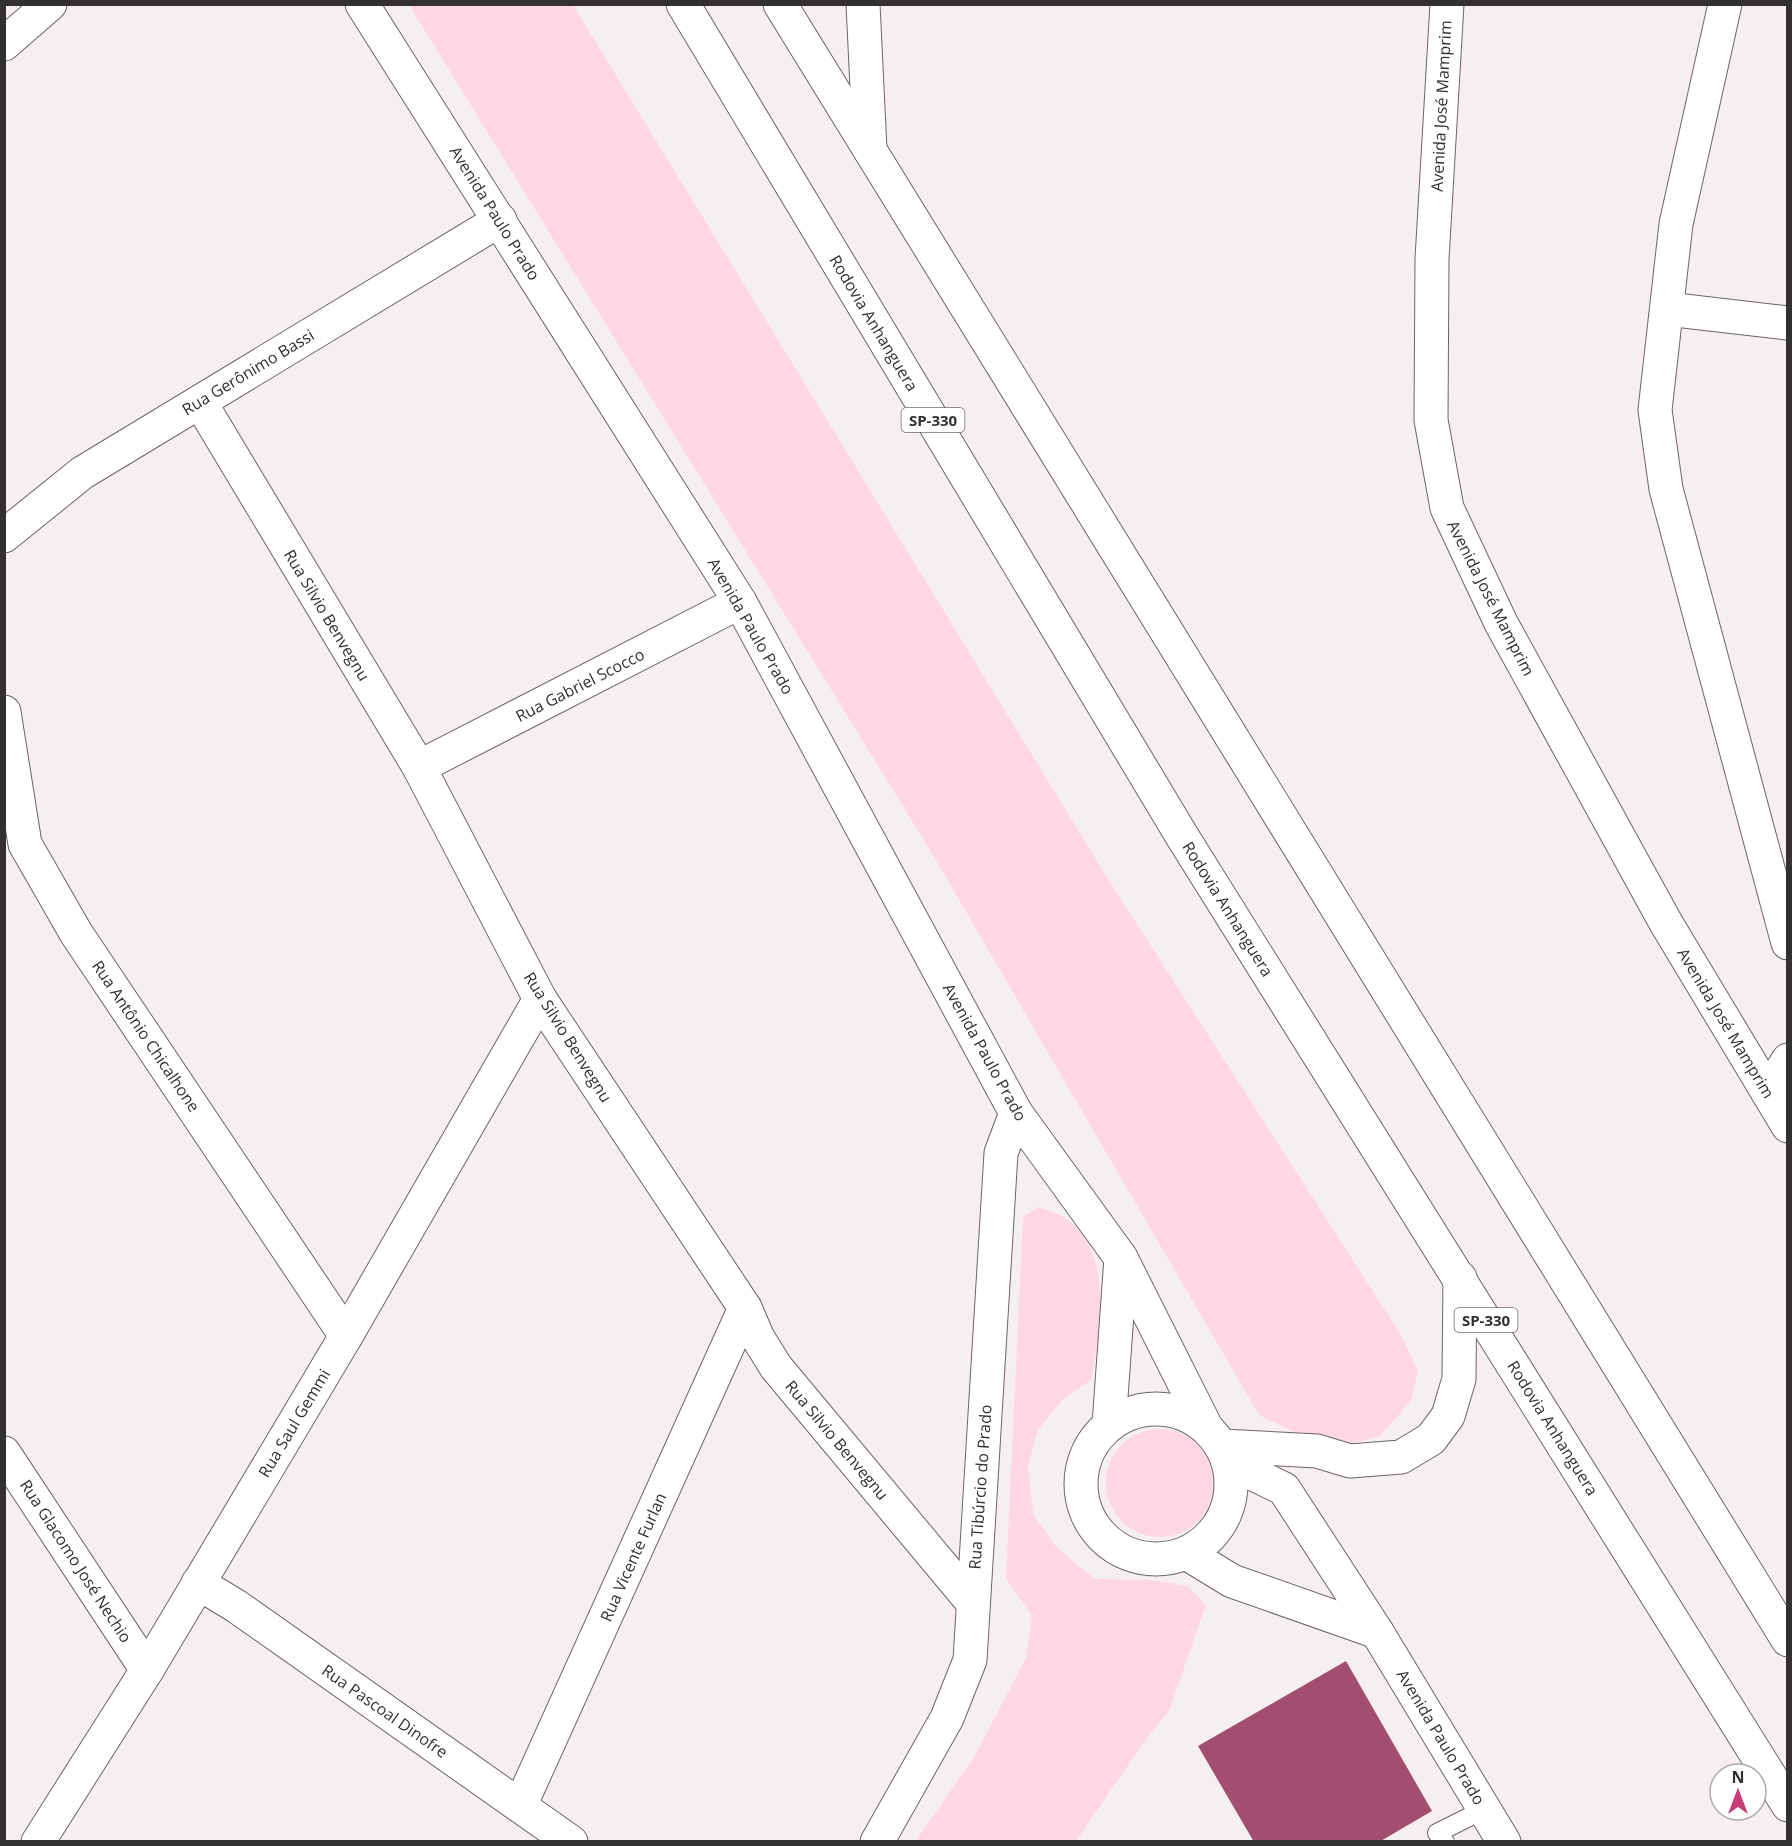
<svg xmlns="http://www.w3.org/2000/svg" width="1792" height="1846" font-family="'Open Sans',sans-serif">
<style>
.green{fill:#fed7e3}
.building{fill:#a34e6e}
.lines{fill:none;stroke-linecap:round;stroke-linejoin:round}
.lane-casing{stroke:#6b6567;stroke-width:20}
.street-casing{stroke:#6b6567;stroke-width:35}
.secondary-casing{stroke:#6b6567;stroke-width:35}
.highway-casing{stroke:#6b6567;stroke-width:35}
.lane{stroke:#fff;stroke-width:18}
.street{stroke:#fff;stroke-width:33}
.secondary{stroke:#fff;stroke-width:33}
.highway{stroke:#fff;stroke-width:33}
.labels{text-anchor:middle;dominant-baseline:central;stroke-width:6;stroke-linejoin:round;paint-order:stroke}
.shield{fill:#fff;stroke:#706e6e;stroke-width:1.5}
.shield-label{font-size:15px;font-weight:bold;fill:#323030}
.street-label{font-size:16px;fill:#323030;stroke:#fff}
</style>
<rect width="100%" height="100%" fill="#f6eff1"/>
<g class="green">
<path d="M409,5H573L1108,879L1401,1335L1418,1371L1411,1401L1380,1436L1352,1443L1320,1444L1259,1415L930,850Z"/>
<path d="M1038,1207C1045,1210 1054,1211 1060,1215C1115,1245 1101,1330 1091,1380L1063,1399L1038,1430L1028,1465L1033,1514L1056,1547L1095,1579L1151,1580L1188,1586L1206,1605L1169,1711L1144,1742L1076,1841L915,1842L974,1757L1026,1658L1032,1616L1006,1579L1023,1217Z"/>
<circle cx="1160" cy="1483" r="54"/>
</g>
<path class="building" d="M1346,1661L1432,1811L1379,1842H1254L1198,1746Z"/>
<g class="lines">
<g class="lane-casing">
<path id="lane" d="M1445,1842L1437,1833L1485,1809"/>
</g>
<g class="street-casing">
<g id="street">
<path d="M1725,4L1676,224L1655,410L1666,489L1788,943"/>
<path d="M4,44L50,4"/>
<path d="M1667,309L1788,323"/>
<path d="M200,402L419,767L540,999L745,1308L758,1338L776,1367L973,1603"/>
<path d="M4,536L82,473L500,220"/>
<path d="M4,712L25,844L76,933L346,1336"/>
<path d="M419,767L740,602"/>
<path d="M1768,1093L1788,1060"/>
<path d="M4,1453L147,1670"/>
<path d="M198,1583L236,1606L571,1842"/>
<path d="M520,1806L745,1308"/>
<path d="M38,1842L147,1670L346,1336L540,999"/>
<path d="M877,1842L947,1718L970,1660L1001,1153L1016,1113"/>
</g>
</g>
<g class="secondary-casing">
<g id="secondary">
<path d="M362,4L740,602L1016,1113L1121,1258L1206,1427"/>
<path d="M1447,4L1432,259L1431,420L1447,508L1501,623L1666,923L1788,1126"/>
<circle cx="1156" cy="1484" r="75"/>
<path d="M1109,1425L1121,1258"/>
<path d="M1229,1462L1284,1489L1377,1632L1504,1842"/>
<path d="M1186,1553L1232,1581L1377,1632"/>
</g>
</g>
<g class="highway-casing">
<g id="highway">
<path d="M683,4L1182,836L1788,1805"/>
<path d="M780,4L1788,1640"/>
<path d="M863,4L870,150"/>
<path d="M1222,1446L1317,1451L1350,1461L1401,1457L1431,1439L1448,1416L1459,1379L1460,1278"/>
</g>
</g>
<use href="#lane" class="lane"/>
<use href="#street" class="street"/>
<use href="#secondary" class="secondary"/>
<use href="#highway" class="highway"/>
</g>
<g class="labels">
<g class="shield">
<rect x="901.5" y="408" width="63" height="24" rx="4.5"/>
<rect x="1454.5" y="1308" width="63" height="24" rx="4.5"/>
</g>
<g class="shield-label">
<text x="933" y="420">SP-330</text>
<text x="1486" y="1320">SP-330</text>
</g>
<g class="street-label">
<text transform="translate(1441 106) rotate(-87)">Avenida José Mamprim</text>
<text transform="translate(495 213) rotate(58)">Avenida Paulo Prado</text>
<text transform="translate(874 323) rotate(59)">Rodovia Anhanguera</text>
<text transform="translate(248 372) rotate(-31)">Rua Gerônimo Bassi</text>
<text transform="translate(1491 598) rotate(63)">Avenida José Mamprim</text>
<text transform="translate(327 615) rotate(59)">Rua Silvio Benvegnu</text>
<text transform="translate(751 626) rotate(60)">Avenida Paulo Prado</text>
<text transform="translate(580 685) rotate(-27)">Rua Gabriel Scocco</text>
<text transform="translate(1228 909) rotate(58)">Rodovia Anhanguera</text>
<text transform="translate(1726 1023) rotate(59)">Avenida José Mamprim</text>
<text transform="translate(146 1036) rotate(56)">Rua Antônio Chicalhone</text>
<text transform="translate(568 1037) rotate(58)">Rua Silvio Benvegnu</text>
<text transform="translate(985 1052) rotate(61)">Avenida Paulo Prado</text>
<text transform="translate(294 1423) rotate(-59)">Rua Saul Gemmi</text>
<text transform="translate(1553 1428) rotate(58)">Rodovia Anhanguera</text>
<text transform="translate(837 1440) rotate(50)">Rua Silvio Benvegnu</text>
<text transform="translate(980 1487) rotate(-86)">Rua Tibúrcio do Prado</text>
<text transform="translate(633 1557) rotate(-66)">Rua Vicente Furlan</text>
<text transform="translate(76 1561) rotate(57)">Rua Glacomo José Nechio</text>
<text transform="translate(385 1711) rotate(35)">Rua Pascoal Dinofre</text>
<text transform="translate(1441 1737) rotate(59)">Avenida Paulo Prado</text>
</g>
</g>
<rect width="1792" height="1846" fill="none" stroke="#323030" stroke-width="12"/>
<g transform="translate(1738 1792)"><circle r="28" fill="#ffffff" stroke="#adacac" stroke-width="1.5"/>
<path d="M0-4.5L10 22L0 15L-10 22Z" fill="#c63d78"/>
<text y="-9" font-size="16" font-weight="bold" text-anchor="middle" fill="#323030">N</text>
</g>
</svg>
